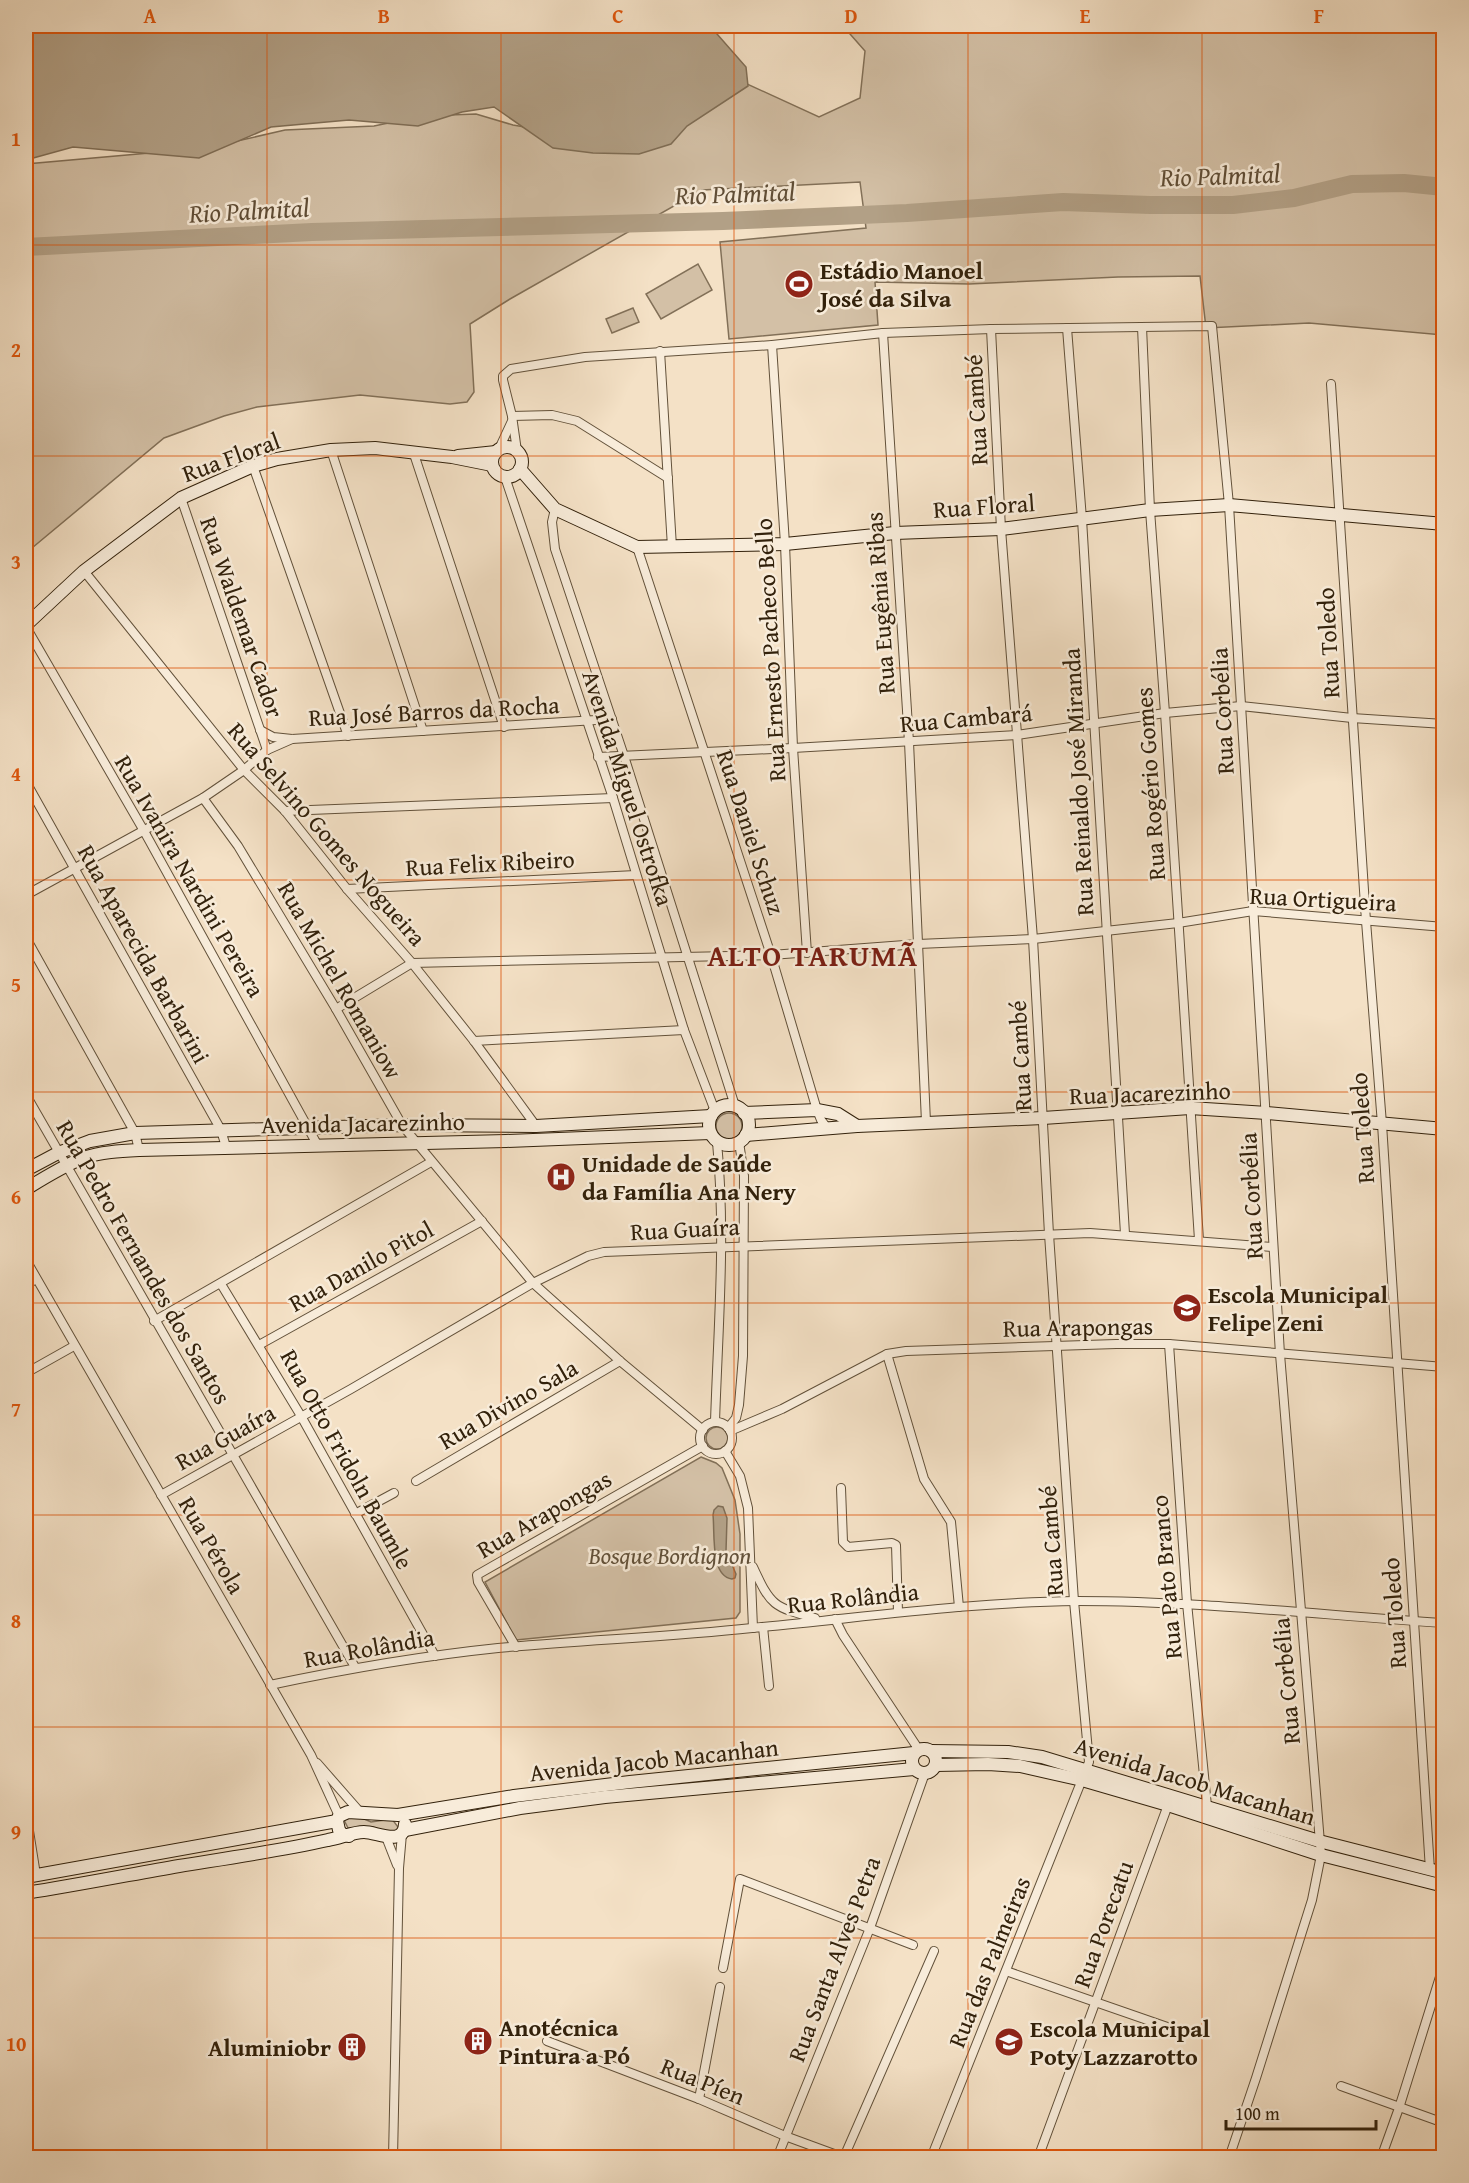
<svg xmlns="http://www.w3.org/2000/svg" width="1469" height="2183" font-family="'Gentium Book Plus',serif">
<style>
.green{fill:#d3c0a6;stroke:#827058;stroke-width:1.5}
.water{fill:#b2a086;stroke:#7f6d55;stroke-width:1.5}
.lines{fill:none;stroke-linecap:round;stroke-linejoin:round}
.river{stroke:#b2a086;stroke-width:18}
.street-casing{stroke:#62513a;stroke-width:10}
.secondary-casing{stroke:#32210b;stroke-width:14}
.street{stroke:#f8ecda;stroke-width:8}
.secondary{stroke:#f8ecda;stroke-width:12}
.grid{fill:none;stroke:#df560c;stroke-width:1.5;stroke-opacity:0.55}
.labels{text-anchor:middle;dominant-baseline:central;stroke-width:5;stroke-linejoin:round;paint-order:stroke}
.poi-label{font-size:24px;font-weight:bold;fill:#32210b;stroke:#f8ecda;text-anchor:start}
.street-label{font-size:24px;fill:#32210b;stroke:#f8ecda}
.park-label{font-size:24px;font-style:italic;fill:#62513a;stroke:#f8ecda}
.water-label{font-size:26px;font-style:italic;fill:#5f4d36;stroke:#f8ecda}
.district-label{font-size:30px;font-weight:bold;letter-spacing:1.5px;fill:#7a1f14;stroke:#f8ecda}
.neatline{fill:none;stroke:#df560c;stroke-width:2}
.grid-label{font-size:20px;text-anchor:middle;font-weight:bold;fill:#df560c}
</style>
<rect width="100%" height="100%" fill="#f4e1c6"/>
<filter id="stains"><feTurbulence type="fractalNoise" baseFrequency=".00333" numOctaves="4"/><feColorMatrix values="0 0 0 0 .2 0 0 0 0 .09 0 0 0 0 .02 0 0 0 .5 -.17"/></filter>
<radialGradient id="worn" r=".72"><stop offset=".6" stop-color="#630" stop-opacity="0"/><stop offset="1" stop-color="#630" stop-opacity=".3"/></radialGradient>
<g class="green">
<path d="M843,26H1443V335L1309,323L1206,328L1200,276L1118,277L969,284L875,282L878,325L729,339L720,242L866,228L860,182L702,190L510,299L470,324L474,392L467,402L450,404L360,395L257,407L224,416L164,438L26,553V164L172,151L224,144L285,130L374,126L422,116L476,114L513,125L588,138L732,77L819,117L860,98L865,51Z"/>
<path d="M698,264L712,290L661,319L646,294Z"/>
<path d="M633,308L639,322L612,333L606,319Z"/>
<circle cx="729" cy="1126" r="13"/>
<circle cx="717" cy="1438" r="11"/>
<path d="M701,1457L716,1463L722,1468L735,1500L740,1534V1612L736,1618L516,1640L485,1582Z"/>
<path d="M355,1815L371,1822L392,1819L398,1827L396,1831L390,1834L373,1827L348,1828L344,1820Z"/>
</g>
<g class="water">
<path d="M26,26H475L482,30L548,29L550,26H710L746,67L748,86L687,126L671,144L639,154L593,153L553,148L494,107L462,112L418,126L349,120L271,127L199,158L73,147L26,160Z"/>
<path d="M718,1506L723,1507L727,1518L726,1551L736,1574L735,1578L732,1579C710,1576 715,1533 713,1515L714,1510Z"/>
</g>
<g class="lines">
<path class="river" d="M26,247L312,232L723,221L907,213L1063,202L1150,205H1233L1294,198L1352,184L1404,183L1444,187"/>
<g class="street-casing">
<g id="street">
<path d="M1142,327L1150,510L1165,713L1199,1240"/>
<path d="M1067,328L1082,519L1125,1234"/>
<path d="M883,333L909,742L926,1122"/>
<path d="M772,345L785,544L793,748L807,953"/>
<path d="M660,351L672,547"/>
<path d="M1331,384L1366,921L1382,1124L1430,1870"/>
<path d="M512,416L552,415L577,421L668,478"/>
<path d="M499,449L512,421"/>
<path d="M331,450L423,731"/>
<path d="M413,451L504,727"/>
<path d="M517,451L512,416L503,380V376L511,369L585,357L772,345L883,333L991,329L1212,326L1229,505L1280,1354L1321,1855L1312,1900L1256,2078L1229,2158"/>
<path d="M253,466L348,736"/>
<path d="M505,477L613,798L684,1030L715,1111"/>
<path d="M181,498L267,750"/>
<path d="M555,509L552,522L555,549L624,756L735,1106"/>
<path d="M637,547L771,955L817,1110L821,1120L828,1129"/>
<path d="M84,571L244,770L285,811L347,889L412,963L474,1041L536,1126"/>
<path d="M26,627L144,831L318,1146"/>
<path d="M260,730L273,737L292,739L612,719"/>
<path d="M598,757L793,748L1017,735L1165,713L1241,706L1352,718L1444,724"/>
<path d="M26,782L221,1130L226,1147"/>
<path d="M203,798L238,846L336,1009L402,1125L533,1283L620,1361L703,1430"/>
<path d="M285,811L613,798"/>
<path d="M347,889L636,875"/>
<path d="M26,895L203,798L244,770L267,750L292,739"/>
<path d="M26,938L135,1133L139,1150"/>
<path d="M336,1009L412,963L771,955L918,944L1033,939L1178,923L1253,911L1444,927"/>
<path d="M474,1041L684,1030"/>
<path d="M26,1095L355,1667"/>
<path d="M26,1260L311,1755L339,1816"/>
<path d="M221,1284L301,1416L435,1656"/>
<path d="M26,1285L36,1279"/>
<path d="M154,1321L431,1162"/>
<path d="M1169,1344L1187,1603L1207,1806"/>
<path d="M259,1345L482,1221"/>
<path d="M887,1354L924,1479L951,1522L959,1607"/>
<path d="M26,1373L74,1346"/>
<path d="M715,1422C718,1329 726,1235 717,1142"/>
<circle cx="716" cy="1438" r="16"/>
<path d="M728,1428L736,1418L739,1405L743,1356L744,1176L739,1142"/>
<path d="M730,1431L782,1409L887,1354L906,1351L1116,1344H1169L1444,1367"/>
<path d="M725,1451L740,1476L748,1508L753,1628"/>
<path d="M416,1481L620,1361"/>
<path d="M841,1488L843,1542L848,1547L892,1543L896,1545L898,1612"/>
<path d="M161,1495L351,1389L533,1283L588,1256L604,1252L1090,1233L1273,1247"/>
<path d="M355,1514L394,1493"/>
<path d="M753,1567C771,1606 773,1607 815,1618"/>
<path d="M835,1619L843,1635L919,1750"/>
<path d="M763,1627L769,1686"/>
<path d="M516,1647L478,1582L477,1575L703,1446"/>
<path d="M270,1685C346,1669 421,1656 498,1648C583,1640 668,1637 752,1628C860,1618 968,1602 1077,1601C1199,1601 1321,1615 1444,1623"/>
<path d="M317,1763L359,1811"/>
<path d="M26,1812L36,1875"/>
<path d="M386,1837L397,1865"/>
<path d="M723,1968L740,1879L913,1945"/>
<path d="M1006,1971L1176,2030"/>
<path d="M547,2041L699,2099L785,2136L845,2158"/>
<path d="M1341,2086L1444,2123"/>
<path d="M699,2099L720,1987"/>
<path d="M844,2157L934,1951"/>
<path d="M393,2158L399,1868L402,1834"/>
<path d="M777,2158L870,1928L925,1773"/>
<path d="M931,2158L1089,1762L1074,1601L1049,1234L1033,939L1001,529L991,329"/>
<path d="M1038,2158L1168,1805"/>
<path d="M1381,2158L1399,2108L1444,1964"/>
</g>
</g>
<g class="secondary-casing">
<g id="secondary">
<circle cx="507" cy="462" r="15"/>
<path d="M458,456L496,452"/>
<path d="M520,469L555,509L637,547L785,544L895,533L1001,529L1150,510L1229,505L1444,524"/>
<path d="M26,625L84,571L181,498L253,466L277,459L331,450L375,448L452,457L492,465"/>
<circle cx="729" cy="1125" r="20"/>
<path d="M744,1113L817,1110L838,1114L857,1126"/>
<path d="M746,1135L857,1126L1043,1118L1190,1108L1267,1113L1444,1129"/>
<path d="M26,1170L58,1153L90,1141L135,1133L402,1125L536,1126L711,1116"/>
<path d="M26,1189C44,1178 63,1166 83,1158C101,1152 120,1151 139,1150L506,1141L710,1133"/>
<circle cx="924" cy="1761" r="12"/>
<path d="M931,1751L1008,1752L1042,1757L1319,1841L1444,1873"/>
<path d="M936,1765L988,1764L1020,1766L1082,1780L1168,1805L1321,1855L1444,1886"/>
<path d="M405,1830L520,1808L605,1797L914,1769"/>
<path d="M349,1836L342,1834L339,1830L337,1821L339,1816L348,1812L398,1815L514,1796L630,1782L914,1753"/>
<path d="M26,1877L337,1821"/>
<path d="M26,1893C77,1885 128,1875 179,1866C229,1858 279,1851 328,1840C340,1838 353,1832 364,1832C377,1832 404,1847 405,1824"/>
</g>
</g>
<use href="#street" class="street"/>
<use href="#secondary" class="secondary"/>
</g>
<path class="grid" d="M267,26V2158M501,26V2158M734,26V2158M968,26V2158M1202,26V2158M26,245H1444M26,456H1444M26,668H1444M26,880H1444M26,1092H1444M26,1303H1444M26,1515H1444M26,1727H1444M26,1938H1444"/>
<defs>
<g id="stadium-disc" transform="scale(1.5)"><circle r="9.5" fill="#8f2418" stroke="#f8ecda"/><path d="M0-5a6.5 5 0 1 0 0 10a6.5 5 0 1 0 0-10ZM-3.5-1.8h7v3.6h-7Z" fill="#fff"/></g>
<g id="hospital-disc" transform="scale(1.5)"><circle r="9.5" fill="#8f2418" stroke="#f8ecda"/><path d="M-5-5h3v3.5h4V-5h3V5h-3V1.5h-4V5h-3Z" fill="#fff"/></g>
<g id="school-disc" transform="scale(1.5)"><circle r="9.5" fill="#8f2418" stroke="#f8ecda"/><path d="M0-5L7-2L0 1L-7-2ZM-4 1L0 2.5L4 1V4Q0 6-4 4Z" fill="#fff"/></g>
<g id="building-disc" transform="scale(1.5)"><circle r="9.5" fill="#8f2418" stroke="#f8ecda"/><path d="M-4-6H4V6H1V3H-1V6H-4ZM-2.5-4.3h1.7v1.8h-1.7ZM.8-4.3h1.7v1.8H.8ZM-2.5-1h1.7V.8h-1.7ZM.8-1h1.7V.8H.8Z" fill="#fff"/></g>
</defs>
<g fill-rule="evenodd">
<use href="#stadium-disc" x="799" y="284"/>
<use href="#hospital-disc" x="561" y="1177"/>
<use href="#school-disc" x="1187" y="1308"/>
<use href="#building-disc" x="478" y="2041"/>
<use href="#school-disc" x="1009" y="2042"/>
<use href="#building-disc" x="352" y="2047"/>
</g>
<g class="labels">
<g class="poi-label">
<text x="820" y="270">Estádio Manoel<tspan x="820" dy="28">José da Silva</tspan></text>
<text x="582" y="1163">Unidade de Saúde<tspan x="582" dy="28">da Família Ana Nery</tspan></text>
<text x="1208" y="1294">Escola Municipal<tspan x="1208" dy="28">Felipe Zeni</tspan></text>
<text x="499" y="2027">Anotécnica<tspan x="499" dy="28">Pintura a Pó</tspan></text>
<text x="1030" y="2028">Escola Municipal<tspan x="1030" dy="28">Poty Lazzarotto</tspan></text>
<text x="331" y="2047" text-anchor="end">Aluminiobr</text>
</g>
<g class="street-label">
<text transform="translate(976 410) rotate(-93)">Rua Cambé</text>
<text transform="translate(231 457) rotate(-20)">Rua Floral</text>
<text transform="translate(984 506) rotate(-4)">Rua Floral</text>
<text transform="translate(880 603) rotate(-94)">Rua Eugênia Ribas</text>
<text transform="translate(242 617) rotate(71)">Rua Waldemar Cador</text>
<text transform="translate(1328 643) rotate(-93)">Rua Toledo</text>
<text transform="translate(770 650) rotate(-93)">Rua Ernesto Pacheco Bello</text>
<text transform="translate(434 711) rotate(-3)">Rua José Barros da Rocha</text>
<text transform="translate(1222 711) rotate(-93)">Rua Corbélia</text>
<text transform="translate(966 718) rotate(-5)">Rua Cambará</text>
<text transform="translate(1078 782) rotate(-93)">Rua Reinaldo José Miranda</text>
<text transform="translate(1150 784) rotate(-94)">Rua Rogério Gomes</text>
<text transform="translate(628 788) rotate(72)">Avenida Miguel Ostrofka</text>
<text transform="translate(751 832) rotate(72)">Rua Daniel Schuz</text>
<text transform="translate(327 834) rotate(49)">Rua Selvino Gomes Nogueira</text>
<text transform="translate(490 863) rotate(-3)">Rua Felix Ribeiro</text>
<text transform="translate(190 876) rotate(60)">Rua Ivanira Nardini Pereira</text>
<text transform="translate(1323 899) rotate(3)">Rua Ortigueira</text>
<text transform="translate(144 954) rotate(61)">Rua Aparecida Barbarini</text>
<text transform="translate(340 980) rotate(60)">Rua Michel Romaniow</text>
<text transform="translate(1020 1056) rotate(-93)">Rua Cambé</text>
<text transform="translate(1150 1093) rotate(-2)">Rua Jacarezinho</text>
<text transform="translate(363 1123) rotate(-1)">Avenida Jacarezinho</text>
<text transform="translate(1362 1128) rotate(-94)">Rua Toledo</text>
<text transform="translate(1251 1196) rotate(-93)">Rua Corbélia</text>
<text transform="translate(685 1229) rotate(-3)">Rua Guaíra</text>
<text transform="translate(144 1262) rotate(60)">Rua Pedro Fernandes dos Santos</text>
<text transform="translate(361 1266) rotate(-29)">Rua Danilo Pitol</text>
<text transform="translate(1078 1327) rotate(-1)">Rua Arapongas</text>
<text transform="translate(508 1404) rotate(-30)">Rua Divino Sala</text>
<text transform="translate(225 1437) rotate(-29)">Rua Guaíra</text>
<text transform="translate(347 1459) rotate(61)">Rua Otto Fridoln Baumle</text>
<text transform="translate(544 1514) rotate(-30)">Rua Arapongas</text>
<text transform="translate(1051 1541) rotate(-94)">Rua Cambé</text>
<text transform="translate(212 1545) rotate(60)">Rua Pérola</text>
<text transform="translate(1166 1577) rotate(-95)">Rua Pato Branco</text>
<text transform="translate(853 1598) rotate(-6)">Rua Rolândia</text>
<text transform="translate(1394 1613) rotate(-94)">Rua Toledo</text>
<text transform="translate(369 1648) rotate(-10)">Rua Rolândia</text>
<text transform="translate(1286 1681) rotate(-95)">Rua Corbélia</text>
<text transform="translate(654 1760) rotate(-6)">Avenida Jacob Macanhan</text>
<text transform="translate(1195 1781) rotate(17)">Avenida Jacob Macanhan</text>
<text transform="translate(1103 1924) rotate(-70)">Rua Porecatu</text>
<text transform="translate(834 1959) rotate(-69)">Rua Santa Alves Petra</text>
<text transform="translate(989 1962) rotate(-68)">Rua das Palmeiras</text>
<text transform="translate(703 2081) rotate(22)">Rua Píen</text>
</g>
<g class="park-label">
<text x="670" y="1555">Bosque Bordignon</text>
</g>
<g class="water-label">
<text transform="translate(1220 175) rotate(-2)">Rio Palmital</text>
<text transform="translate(735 193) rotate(-2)">Rio Palmital</text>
<text transform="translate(249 210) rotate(-3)">Rio Palmital</text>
</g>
<g class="district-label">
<text x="813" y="955">ALTO TARUMÃ</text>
</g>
</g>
<rect width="1469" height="2183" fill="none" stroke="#f4e1c6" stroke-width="66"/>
<path d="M1226 2120v9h150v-9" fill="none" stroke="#32210b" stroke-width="3"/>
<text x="1235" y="2120" font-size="18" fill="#32210b" stroke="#f8ecda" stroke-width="4.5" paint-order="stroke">100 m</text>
<rect x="33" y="33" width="1403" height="2117" class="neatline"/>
<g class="grid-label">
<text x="150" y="23">A</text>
<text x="384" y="23">B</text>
<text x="618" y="23">C</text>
<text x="851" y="23">D</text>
<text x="1085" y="23">E</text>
<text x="1319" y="23">F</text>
<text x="16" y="146">1</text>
<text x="16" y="357">2</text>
<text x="16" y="569">3</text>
<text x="16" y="781">4</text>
<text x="16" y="992">5</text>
<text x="16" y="1204">6</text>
<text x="16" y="1416">7</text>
<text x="16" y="1628">8</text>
<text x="16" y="1839">9</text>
<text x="16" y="2051">10</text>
</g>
<rect width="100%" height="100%" filter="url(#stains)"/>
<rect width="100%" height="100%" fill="url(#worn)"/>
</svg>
